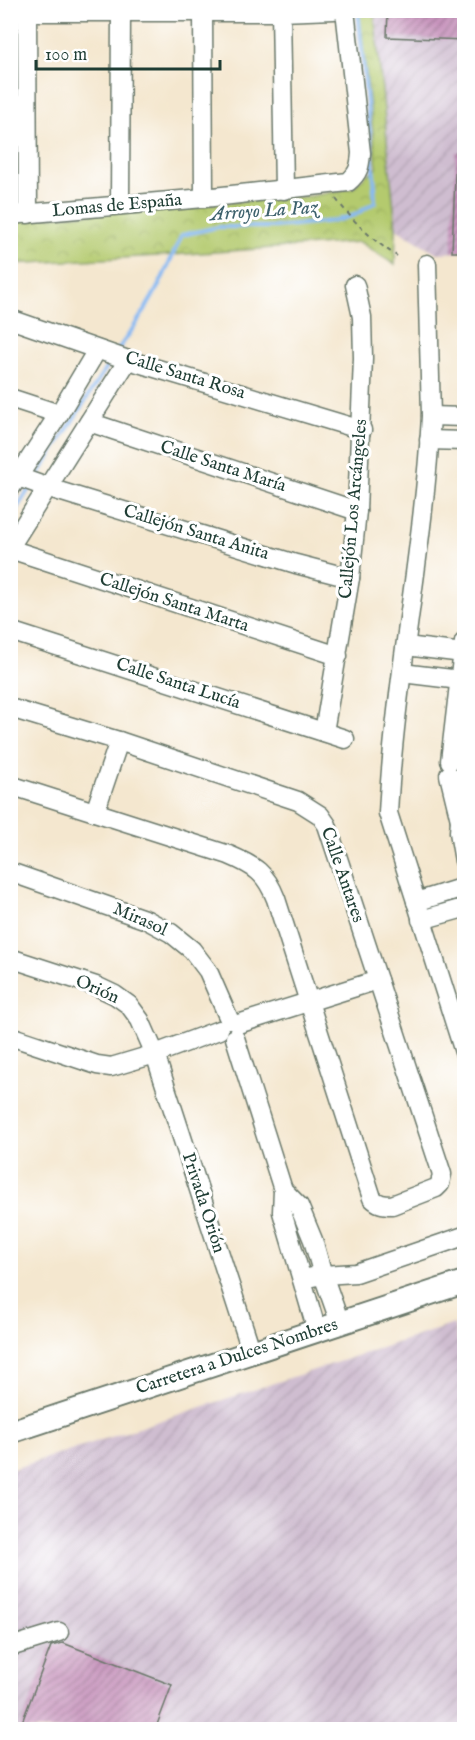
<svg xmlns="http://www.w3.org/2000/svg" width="475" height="1740" font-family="'IM FELL English',serif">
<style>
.industrial{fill:url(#industrial-furrows)}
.park{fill:url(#park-crowns);stroke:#6a8451;stroke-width:1.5}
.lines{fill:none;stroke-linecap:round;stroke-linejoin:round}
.stream{stroke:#86b9f3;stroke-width:4}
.building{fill:url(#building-hatch)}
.minor-casing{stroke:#6a786a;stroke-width:21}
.major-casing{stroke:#6a786a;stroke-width:26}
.path{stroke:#6a786a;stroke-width:2;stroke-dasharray:4.5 4.5;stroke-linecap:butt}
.minor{stroke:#fff;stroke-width:18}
.major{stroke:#fff;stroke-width:22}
.labels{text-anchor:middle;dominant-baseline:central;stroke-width:6;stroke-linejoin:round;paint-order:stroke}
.street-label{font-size:18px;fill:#1f3d34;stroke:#fff}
.water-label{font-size:20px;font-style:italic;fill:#3e626d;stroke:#fff}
</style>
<defs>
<pattern id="industrial-furrows" width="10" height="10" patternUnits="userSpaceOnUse" patternTransform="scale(1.5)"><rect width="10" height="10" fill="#cfbdd0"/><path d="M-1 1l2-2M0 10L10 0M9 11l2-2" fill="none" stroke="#b1a3b3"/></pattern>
<pattern id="park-crowns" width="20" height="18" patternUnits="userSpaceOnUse" patternTransform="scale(1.5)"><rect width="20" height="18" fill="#b4ca6e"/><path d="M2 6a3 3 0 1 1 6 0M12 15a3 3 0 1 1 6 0" fill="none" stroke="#9aae60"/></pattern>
<pattern id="building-hatch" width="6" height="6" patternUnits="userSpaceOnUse" patternTransform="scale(1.5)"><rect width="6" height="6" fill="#c894bd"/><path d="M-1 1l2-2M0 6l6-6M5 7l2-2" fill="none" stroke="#a27a9a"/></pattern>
</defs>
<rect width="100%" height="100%" fill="#fff"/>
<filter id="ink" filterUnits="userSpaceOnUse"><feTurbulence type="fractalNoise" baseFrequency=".0167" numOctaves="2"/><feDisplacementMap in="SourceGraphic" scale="12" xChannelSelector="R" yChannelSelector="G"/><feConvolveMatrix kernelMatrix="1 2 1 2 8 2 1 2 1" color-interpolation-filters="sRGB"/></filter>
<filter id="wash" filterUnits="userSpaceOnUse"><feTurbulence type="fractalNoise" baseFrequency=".008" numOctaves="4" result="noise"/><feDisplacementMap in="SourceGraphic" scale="24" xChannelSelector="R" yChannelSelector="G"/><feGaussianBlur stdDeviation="1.35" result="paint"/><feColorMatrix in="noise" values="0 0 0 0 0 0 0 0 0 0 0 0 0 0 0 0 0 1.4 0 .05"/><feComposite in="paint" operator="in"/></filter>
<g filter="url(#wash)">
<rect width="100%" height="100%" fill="#f4e7cf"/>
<g class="industrial">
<path d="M374,11H464V252L437,253L396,229Z"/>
<path d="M454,1324L464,1366V1729H11L10,1470Z"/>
</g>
<path class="park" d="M359,11H374L396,229L395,265L360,242L157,256L11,264V220L312,196L353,188L366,175L377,168Z"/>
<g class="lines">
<g class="stream">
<path d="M358,10L375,188"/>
<path d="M117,351C133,329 148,307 160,283C168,267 174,251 182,235L218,227H275L334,221L355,215L375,202L374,187"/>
<path d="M37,477L111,360"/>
<path d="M10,519L31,486"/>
</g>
</g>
<g id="blocks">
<g class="building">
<path d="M388,10H465V40L387,37Z"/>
<path d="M456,152H465V252H452Z"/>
<path d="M63,1643L172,1685L155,1730H19L51,1646Z"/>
</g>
</g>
</g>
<g filter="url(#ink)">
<use href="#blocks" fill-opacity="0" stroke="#6a786a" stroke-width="1.5"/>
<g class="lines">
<g class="minor-casing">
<g id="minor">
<path d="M27,10L28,214"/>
<path d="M203,10L204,198"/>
<path d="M281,10L284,190"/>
<path d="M10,12H281L334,10"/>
<path d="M120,205L121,10"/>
<path d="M10,215L204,198L348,182C359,173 360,166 361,153L345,10"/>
<path d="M427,264L431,416C424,549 395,680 388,813L464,1052"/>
<path d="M10,319L128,360L362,430"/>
<path d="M10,398L59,414"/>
<path d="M431,416L464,417"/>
<path d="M89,422L357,511"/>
<path d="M429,440L464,441"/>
<path d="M10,474L49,488L296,564L350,578"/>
<path d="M10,489L59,414L97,350"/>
<path d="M10,547L128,360"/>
<path d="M10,549L338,656"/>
<path d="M10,631L345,739"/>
<path d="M406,646L463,653"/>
<path d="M402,673L460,680"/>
<path d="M10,708L119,741L298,801L320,815L327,825L442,1174L440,1184L436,1188L392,1205C383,1205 378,1204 372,1198L276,899C266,873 255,866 229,855L10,785"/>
<path d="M324,732L350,578L357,511L363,358L362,317L355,285"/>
<path d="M450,761L464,642"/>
<path d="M449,775L460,820"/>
<path d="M95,812L119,741"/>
<path d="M464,815L460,820L459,832L464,861"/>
<path d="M10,872L147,920L171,933L192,950L208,971L229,1019"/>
<path d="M416,902L464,887"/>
<path d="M421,920L464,908"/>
<path d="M10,958L96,986L115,995L129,1005L140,1020L155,1054L252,1353"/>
<path d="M238,1024L378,980"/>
<path d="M10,1036L97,1065L111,1067L118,1065L155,1054L219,1030"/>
<path d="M235,1038L283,1190L282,1212L317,1331"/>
<path d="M283,1190L299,1206L313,1240L323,1275L340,1323"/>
<path d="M302,1279L323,1275L356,1273L464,1236"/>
<path d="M10,1647L59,1632"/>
</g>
</g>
<g class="major-casing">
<path id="major" d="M10,1432L464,1282"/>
</g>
<path class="path" d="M336,199C354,222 373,241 397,256"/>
<use href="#minor" class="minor"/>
<use href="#major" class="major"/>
</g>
</g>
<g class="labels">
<g class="street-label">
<text transform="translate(117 206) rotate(-5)">Lomas de España</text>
<text transform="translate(185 376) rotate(17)">Calle Santa Rosa</text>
<text transform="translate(223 467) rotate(18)">Calle Santa María</text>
<text transform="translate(354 509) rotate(-85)">Callejón Los Arcángeles</text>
<text transform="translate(196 533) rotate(17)">Callejón Santa Anita</text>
<text transform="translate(174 603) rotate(18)">Callejón Santa Marta</text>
<text transform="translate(178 684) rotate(18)">Calle Santa Lucía</text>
<text transform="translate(342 875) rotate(71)">Calle Antares</text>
<text transform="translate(140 920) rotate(24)">Mirasol</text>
<text transform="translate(97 990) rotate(24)">Orión</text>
<text transform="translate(203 1203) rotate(72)">Privada Orión</text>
<text transform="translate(237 1357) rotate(-18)">Carretera a Dulces Nombres</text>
</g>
<g class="water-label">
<text transform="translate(264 211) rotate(-4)">Arroyo La Paz</text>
</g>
</g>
<rect width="475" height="1740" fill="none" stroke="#fff" stroke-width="36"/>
<path d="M36 60v9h184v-9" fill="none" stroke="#1f3d34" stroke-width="3"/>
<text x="45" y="60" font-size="18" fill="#1f3d34" stroke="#ffffff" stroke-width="4.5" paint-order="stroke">100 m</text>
</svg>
